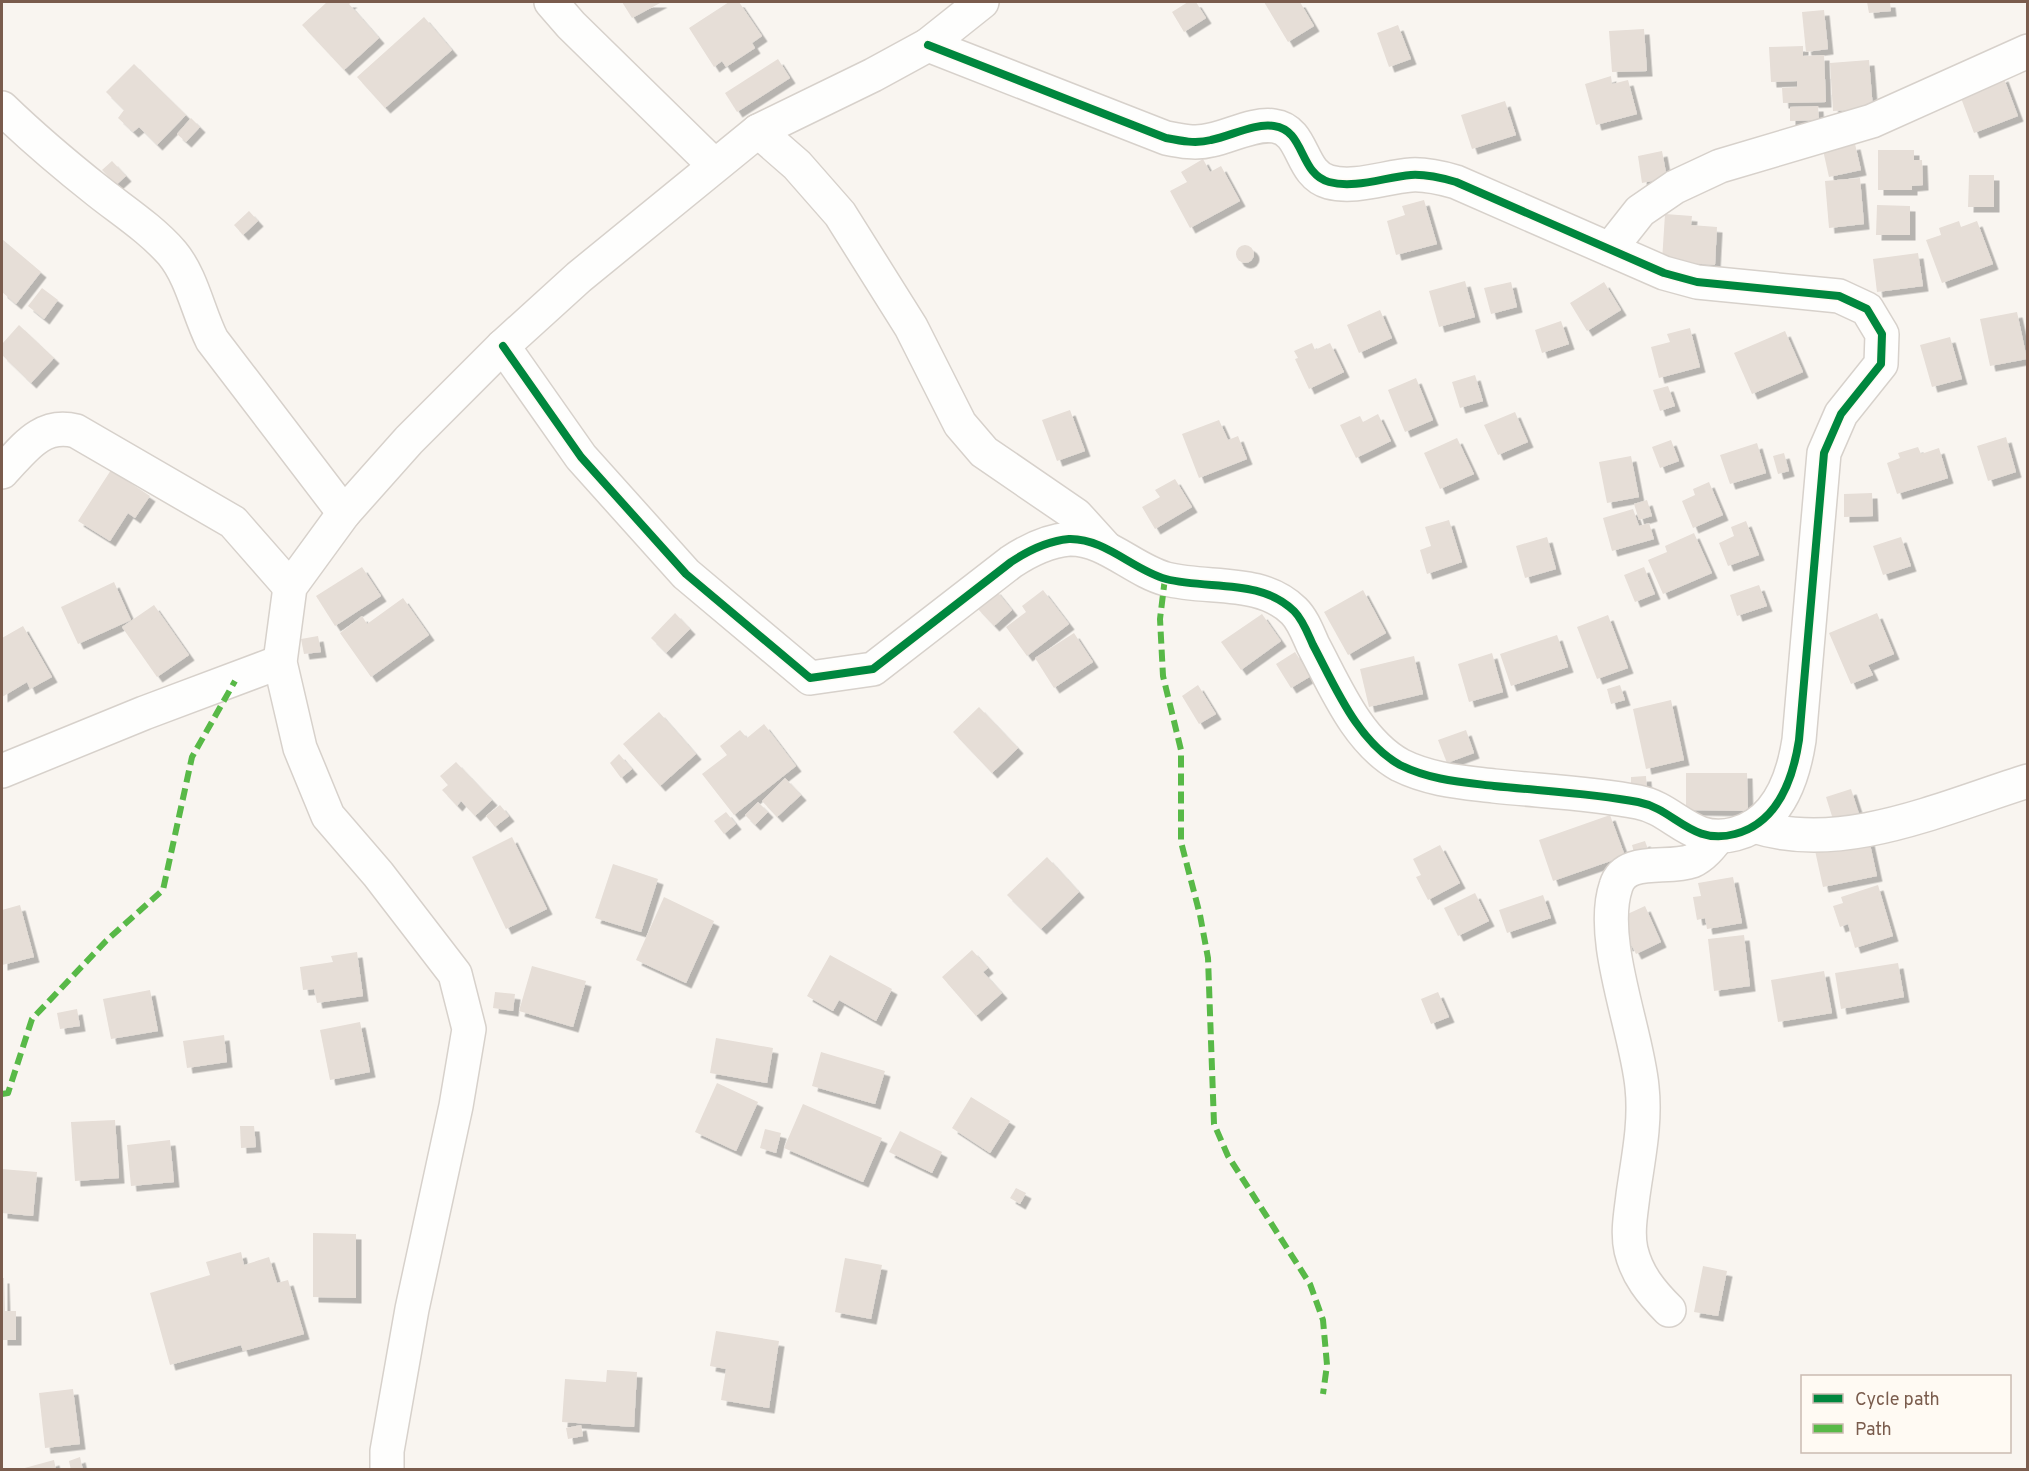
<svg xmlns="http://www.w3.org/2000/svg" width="2029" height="1471" font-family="Overpass,sans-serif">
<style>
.building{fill:#e6ded7;filter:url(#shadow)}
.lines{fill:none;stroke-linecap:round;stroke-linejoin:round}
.minor-casing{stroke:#d7d1cb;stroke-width:36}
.minor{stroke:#fefefd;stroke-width:33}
.quiet{stroke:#58b947;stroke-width:6;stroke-dasharray:12 6;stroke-linecap:butt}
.cycleway-casing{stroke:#fffaf3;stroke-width:11}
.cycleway{stroke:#00873e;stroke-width:8}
</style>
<defs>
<filter id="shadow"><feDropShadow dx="5.5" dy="5.5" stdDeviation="0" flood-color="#0004"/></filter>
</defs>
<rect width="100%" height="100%" fill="#f9f5f0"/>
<g class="building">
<path d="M327,2H352L349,4L379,38L344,70L302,25Z"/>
<path d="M622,2H662L632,18Z"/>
<path d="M729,2H739L762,36L752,43L755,48L726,67L722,61L714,67L689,28Z"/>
<path d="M1188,2H1196L1206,18L1184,32L1172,12Z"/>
<path d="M1264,2H1300L1314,26L1288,42Z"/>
<path d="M1867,2H1890L1891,11L1869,13Z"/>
<path d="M1824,10L1828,49L1806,52L1802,12Z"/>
<path d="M424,17L452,50L385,108L357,77Z"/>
<path d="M1398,25L1411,59L1389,67L1377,33Z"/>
<path d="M1644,29L1647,71L1612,72L1609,31Z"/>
<path d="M1803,46V56L1824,55L1826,102L1783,103L1782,88L1797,87V81L1771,82L1769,47Z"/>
<path d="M778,59L790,78L737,112L725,93Z"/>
<path d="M1869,60L1873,109L1833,111L1830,63Z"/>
<path d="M134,64L186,115L157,145L139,127L133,132L118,118L124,110L106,92Z"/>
<path d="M1611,76L1612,84L1628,80L1637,114L1596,125L1585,84Z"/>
<path d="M2003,76L2018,116L1974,133L1961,98L1982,90L1980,85Z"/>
<path d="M1505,101L1516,135L1472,149L1461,115Z"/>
<path d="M1818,106L1819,120L1790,121V107Z"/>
<path d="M191,118L200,127L186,142L177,134Z"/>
<path d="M1855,144L1861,170L1829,177L1823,150Z"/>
<path d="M1878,150H1914V160H1922L1923,185L1912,186V190H1878Z"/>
<path d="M1662,151L1667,178L1642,183L1638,156Z"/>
<path d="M1203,159L1210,172L1221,166L1240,201L1190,228L1170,191L1187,182L1181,172Z"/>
<path d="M112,161L126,176L116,185L102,170Z"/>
<path d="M1969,175H1994V207H1968Z"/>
<path d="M1860,178L1864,224L1829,228L1825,181Z"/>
<path d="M1424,200L1437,244L1396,255L1387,221L1405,215L1402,206Z"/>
<path d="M1877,205L1910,206V235H1876Z"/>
<path d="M249,211L258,221L243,235L234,225Z"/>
<path d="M1665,214L1692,216L1691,225L1717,227L1715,265L1662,261Z"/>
<path d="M1959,221L1961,227L1977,221L1993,264L1942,283L1926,240L1941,235L1939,228Z"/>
<path d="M2,239L41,272L16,304L2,292Z"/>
<circle cx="1245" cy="254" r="9"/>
<path d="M1918,253L1923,286L1877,292L1873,259Z"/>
<path d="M1465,281L1475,317L1439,327L1429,291Z"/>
<path d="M1511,282L1517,307L1491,314L1484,288Z"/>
<path d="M1604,282L1621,310L1587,331L1570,303Z"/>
<path d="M42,288L58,300L44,319L28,306Z"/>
<path d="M1380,310L1392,338L1359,353L1347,325Z"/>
<path d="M2017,312L2027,359L1990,366L1980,319Z"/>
<path d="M1561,321L1569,344L1542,353L1535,330Z"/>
<path d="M19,325L54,358L31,383L2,355V344Z"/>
<path d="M1690,328L1700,367L1659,378L1651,347L1670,342L1667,334Z"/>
<path d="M1785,331L1803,372L1752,394L1734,353Z"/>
<path d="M1950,337L1962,379L1932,387L1920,345Z"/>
<path d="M1312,343L1315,350L1330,343L1344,372L1309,389L1295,359L1298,358L1294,351Z"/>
<path d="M1475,375L1483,401L1460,408L1452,382Z"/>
<path d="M1416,378L1433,420L1405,432L1388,390Z"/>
<path d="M1668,386L1675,406L1660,411L1653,390Z"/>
<path d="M1070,410L1085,451L1057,461L1042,420Z"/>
<path d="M1515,412L1528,442L1498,455L1484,425Z"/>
<path d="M1378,414L1391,441L1356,458L1340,425L1360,416L1363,422Z"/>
<path d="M1219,420L1228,440L1238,436L1247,459L1199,478L1182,434Z"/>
<path d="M2006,437L2016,472L1988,481L1977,446Z"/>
<path d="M1457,438L1474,474L1440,489L1424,453Z"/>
<path d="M1671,440L1679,461L1660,468L1652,447Z"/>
<path d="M1757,443L1766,473L1730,484L1720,455Z"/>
<path d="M1918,447L1921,454L1939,448L1948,478L1897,494L1887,463L1900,458L1898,453Z"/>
<path d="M1784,453L1789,471L1778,474L1773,456Z"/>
<path d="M1631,456L1639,497L1607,503L1599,462Z"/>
<path d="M111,470L150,496L135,518L128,513L110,541L78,521Z"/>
<path d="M1175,479L1192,507L1155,529L1142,507L1160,497L1155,490Z"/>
<path d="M1709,482L1723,515L1693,528L1682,501L1695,495L1693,489Z"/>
<path d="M1872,493L1873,516L1844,517V494Z"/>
<path d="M1647,500L1652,516L1639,520L1634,504Z"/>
<path d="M1633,509L1639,526L1649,523L1654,539L1612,551L1603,518Z"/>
<path d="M1449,520L1462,562L1427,574L1420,550L1431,546L1425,527Z"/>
<path d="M1746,521L1759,555L1728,566L1719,543L1734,536L1731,527Z"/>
<path d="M1694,533L1712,573L1663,594L1648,560L1667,552L1665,546Z"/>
<path d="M1547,537L1556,569L1525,578L1516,546Z"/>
<path d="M1901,537L1911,566L1883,575L1873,546Z"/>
<path d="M362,567L381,596L335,626L316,596Z"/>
<path d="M1644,567L1655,594L1635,602L1624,575Z"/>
<path d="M114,582L131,620L78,644L61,607Z"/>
<path d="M1759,585L1767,606L1737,616L1730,595Z"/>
<path d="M995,589L1012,610L994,626L976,607Z"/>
<path d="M1043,590L1069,624L1027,656L1006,627L1026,612L1022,606Z"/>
<path d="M1363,590L1386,633L1348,655L1324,612Z"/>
<path d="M403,598L429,635L371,677L340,633L362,616L367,624Z"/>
<path d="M154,605L189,655L157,677L122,627Z"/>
<path d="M675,613L690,629L666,653L651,638Z"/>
<path d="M1877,613L1894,654L1868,665L1873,675L1851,684L1829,633Z"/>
<path d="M1262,614L1281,641L1241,670L1221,642Z"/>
<path d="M1608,615L1628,668L1597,679L1577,627Z"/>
<path d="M23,626L52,677L30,689L27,682L2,697V638Z"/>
<path d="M1074,633L1093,662L1054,688L1035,658Z"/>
<path d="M1557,635L1568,667L1511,686L1500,654Z"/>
<path d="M318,636L321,652L304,654L301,639Z"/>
<path d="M1295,652L1311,676L1291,688L1276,664Z"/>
<path d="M1492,653L1503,692L1469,702L1458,664Z"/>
<path d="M1414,656L1423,694L1369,707L1360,669Z"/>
<path d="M1198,685L1216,714L1199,724L1182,696Z"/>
<path d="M1620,685L1625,700L1611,704L1607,689Z"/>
<path d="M1671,700L1684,760L1646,769L1633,709Z"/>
<path d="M979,707L1018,748L992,773L953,732Z"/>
<path d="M659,712L696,754L660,786L623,744Z"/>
<path d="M764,724L796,766L734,815L702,774L727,755L720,746L740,730L747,738Z"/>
<path d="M1466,730L1474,753L1447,763L1438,740Z"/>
<path d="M619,754L632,769L621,778L610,763Z"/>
<path d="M456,762L492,800L475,816L461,801L457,806L442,790L448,785L440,776Z"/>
<path d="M1686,773H1747L1748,811L1686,810Z"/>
<path d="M1646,776L1647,790H1631V777Z"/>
<path d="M785,778L801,795L777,817L762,801Z"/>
<path d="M1851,789L1861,820L1836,829L1826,797Z"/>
<path d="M758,802L768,812L755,825L745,815Z"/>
<path d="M500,805L509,816L495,827L486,816Z"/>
<path d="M726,812L736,824L724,834L714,821Z"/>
<path d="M1610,815L1625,856L1553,881L1539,840Z"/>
<path d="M1868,835L1877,876L1823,887L1814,846Z"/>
<path d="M512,837L547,909L506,929L472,857Z"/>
<path d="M1645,841L1650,855L1636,860L1632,845Z"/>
<path d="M1440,845L1460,883L1428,900L1416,877L1421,875L1413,859Z"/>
<path d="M1047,857L1079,892L1041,929L1007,895Z"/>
<path d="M613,864L658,879L641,932L595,918Z"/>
<path d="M1733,877L1742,923L1707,929L1705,918L1697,920L1693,897L1701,896L1698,883Z"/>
<path d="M1878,885L1893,936L1855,948L1848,924L1840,927L1833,906L1843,903L1841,897Z"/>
<path d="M1475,893L1489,921L1458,936L1444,908Z"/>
<path d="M1543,895L1551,918L1507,933L1499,910Z"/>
<path d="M664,897L714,921L686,983L636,960Z"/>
<path d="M20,905L34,957L2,965V910Z"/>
<path d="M1645,906L1661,942L1636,954L1631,944L1627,946L1621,917Z"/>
<path d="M1744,935L1750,986L1714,991L1708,939Z"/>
<path d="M972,950L988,968L983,972L1002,993L976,1016L942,977Z"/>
<path d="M357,952L363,996L317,1003L314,989L303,990L300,967L333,962L331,956Z"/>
<path d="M830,955L892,989L876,1021L839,1000L833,1011L807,996Z"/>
<path d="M1898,963L1904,997L1841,1009L1835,973Z"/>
<path d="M532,966L586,981L573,1027L519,1011Z"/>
<path d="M1824,971L1832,1013L1778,1022L1771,980Z"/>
<path d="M150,990L158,1031L111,1039L103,999Z"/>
<path d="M495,992L515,994L513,1011L493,1008Z"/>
<path d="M1438,992L1449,1017L1431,1024L1421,999Z"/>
<path d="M77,1009L80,1026L60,1029L57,1013Z"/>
<path d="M360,1022L370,1072L330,1080L320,1030Z"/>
<path d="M224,1035L227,1062L187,1068L183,1041Z"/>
<path d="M716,1038L773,1048L767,1083L710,1073Z"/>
<path d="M821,1052L885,1071L875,1104L812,1086Z"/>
<path d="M717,1083L758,1102L736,1151L695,1132Z"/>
<path d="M971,1097L1010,1121L990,1153L952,1128Z"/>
<path d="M803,1104L882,1138L863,1182L784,1148Z"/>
<path d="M115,1120L119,1178L75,1181L71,1122Z"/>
<path d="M240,1126H254L256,1147L241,1148Z"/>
<path d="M765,1129L781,1133L776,1153L760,1148Z"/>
<path d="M900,1131L942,1152L932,1173L889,1152Z"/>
<path d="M170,1140L174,1182L131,1186L127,1145Z"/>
<path d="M2,1169L37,1172L33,1216L2,1213Z"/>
<path d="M1016,1188L1026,1193L1020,1204L1010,1198Z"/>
<path d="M313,1233L356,1234V1298L313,1297Z"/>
<path d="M241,1252L244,1265L269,1257L277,1283L288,1280L304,1334L243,1351L241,1345L170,1365L150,1293L210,1275L206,1262Z"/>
<path d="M845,1258L882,1265L871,1319L835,1312Z"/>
<path d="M1703,1266L1727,1271L1718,1316L1694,1312Z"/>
<path d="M2,1278H4L5,1311H16V1340H2Z"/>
<path d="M716,1331L779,1341L769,1408L721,1400L726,1369L710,1366Z"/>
<path d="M607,1370L637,1372L634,1427L562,1422L565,1379L606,1382Z"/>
<path d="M73,1389L80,1444L45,1448L39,1393Z"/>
<path d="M581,1425L583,1436L568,1439L566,1428Z"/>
<path d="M80,1457L83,1470H71L69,1461Z"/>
<path d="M54,1460L56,1470H21V1469Z"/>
</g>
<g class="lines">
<g class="minor-casing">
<g id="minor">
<path d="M551,2L571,25L714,165"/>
<path d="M2,108C33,138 65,165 99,192C123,211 151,229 172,253C192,277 198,312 212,340L344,513"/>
<path d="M758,131L797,165L840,214L911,327L960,424L984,452L1076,515L1106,548"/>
<path d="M1610,249L1640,211L1675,187L1720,166L1872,121L2028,51"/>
<path d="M503,346L581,457L686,574L810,678L873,669L1011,562C1029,550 1047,541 1069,539C1105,538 1133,570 1166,579C1210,590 1260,578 1294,611C1303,620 1308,634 1313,645C1335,686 1357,741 1400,765C1430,780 1461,782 1494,786C1542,791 1591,793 1638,802C1675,809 1691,846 1735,834C1778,823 1793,779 1799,740L1824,453L1841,414L1881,364L1882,334L1867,309L1839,296L1697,282L1664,273L1456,182C1442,178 1426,174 1411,175C1385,177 1355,189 1329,182C1299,174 1305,130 1274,126C1254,123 1231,136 1211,140C1196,144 1181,141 1166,138L928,45"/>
<path d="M2,472C24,449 41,422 76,431L233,522L290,587"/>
<path d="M2,771L144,713L280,662"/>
<path d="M1754,826C1842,855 1944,807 2028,781"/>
<path d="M1669,1310C1651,1292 1637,1275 1631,1250C1627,1232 1631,1213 1633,1195C1638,1159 1646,1123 1642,1087C1637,1031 1598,939 1616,886C1625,856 1667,870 1692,861C1703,856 1711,846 1718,837"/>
<path d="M387,1470V1451L412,1309L456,1106L469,1029L455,974L378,874L328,816L300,748L280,662L290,587L344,513L409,440L503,346L579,277L758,131L873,75L928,45L982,2"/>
</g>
</g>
<use href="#minor" class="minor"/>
<g class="quiet">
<path d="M1165,578L1160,619L1163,676L1181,750V842L1200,915L1208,958L1214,1124L1228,1156L1310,1284L1323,1320L1327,1365L1323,1394"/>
<path d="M2,1094L8,1093L32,1019L106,941L163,890L192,757L235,681"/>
</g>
<g class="cycleway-casing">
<path id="cycleway" d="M503,346L581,457L686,574L810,678L873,669L1011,562C1029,550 1047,541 1069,539C1105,538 1133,570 1166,579C1210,590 1260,578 1294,611C1303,620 1308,634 1313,645C1335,686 1357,741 1400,765C1430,780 1461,782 1494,786C1542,791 1591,793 1638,802C1675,809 1691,846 1735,834C1778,823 1793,779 1799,740L1824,453L1841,414L1881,364L1882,334L1867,309L1839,296L1697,282L1664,273L1456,182C1442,178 1426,174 1411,175C1385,177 1355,189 1329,182C1299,174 1305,130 1274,126C1254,123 1231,136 1211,140C1196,144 1181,141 1166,138L928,45"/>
</g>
<use href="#cycleway" class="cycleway"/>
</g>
<rect width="2029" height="1471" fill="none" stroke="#7a5c4d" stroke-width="6"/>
<rect x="1801" y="1375" width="210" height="78" fill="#fffaf3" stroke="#cabbb1" stroke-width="1.5"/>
<rect x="1813" y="1394" width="30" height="9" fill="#00873e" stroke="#cabbb1" stroke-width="1.5"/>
<text x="1855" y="1405" font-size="18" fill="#7a5c4d">Cycle path</text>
<rect x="1813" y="1424" width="30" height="9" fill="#58b947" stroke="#cabbb1" stroke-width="1.5"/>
<text x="1855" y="1435" font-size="18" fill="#7a5c4d">Path</text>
</svg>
